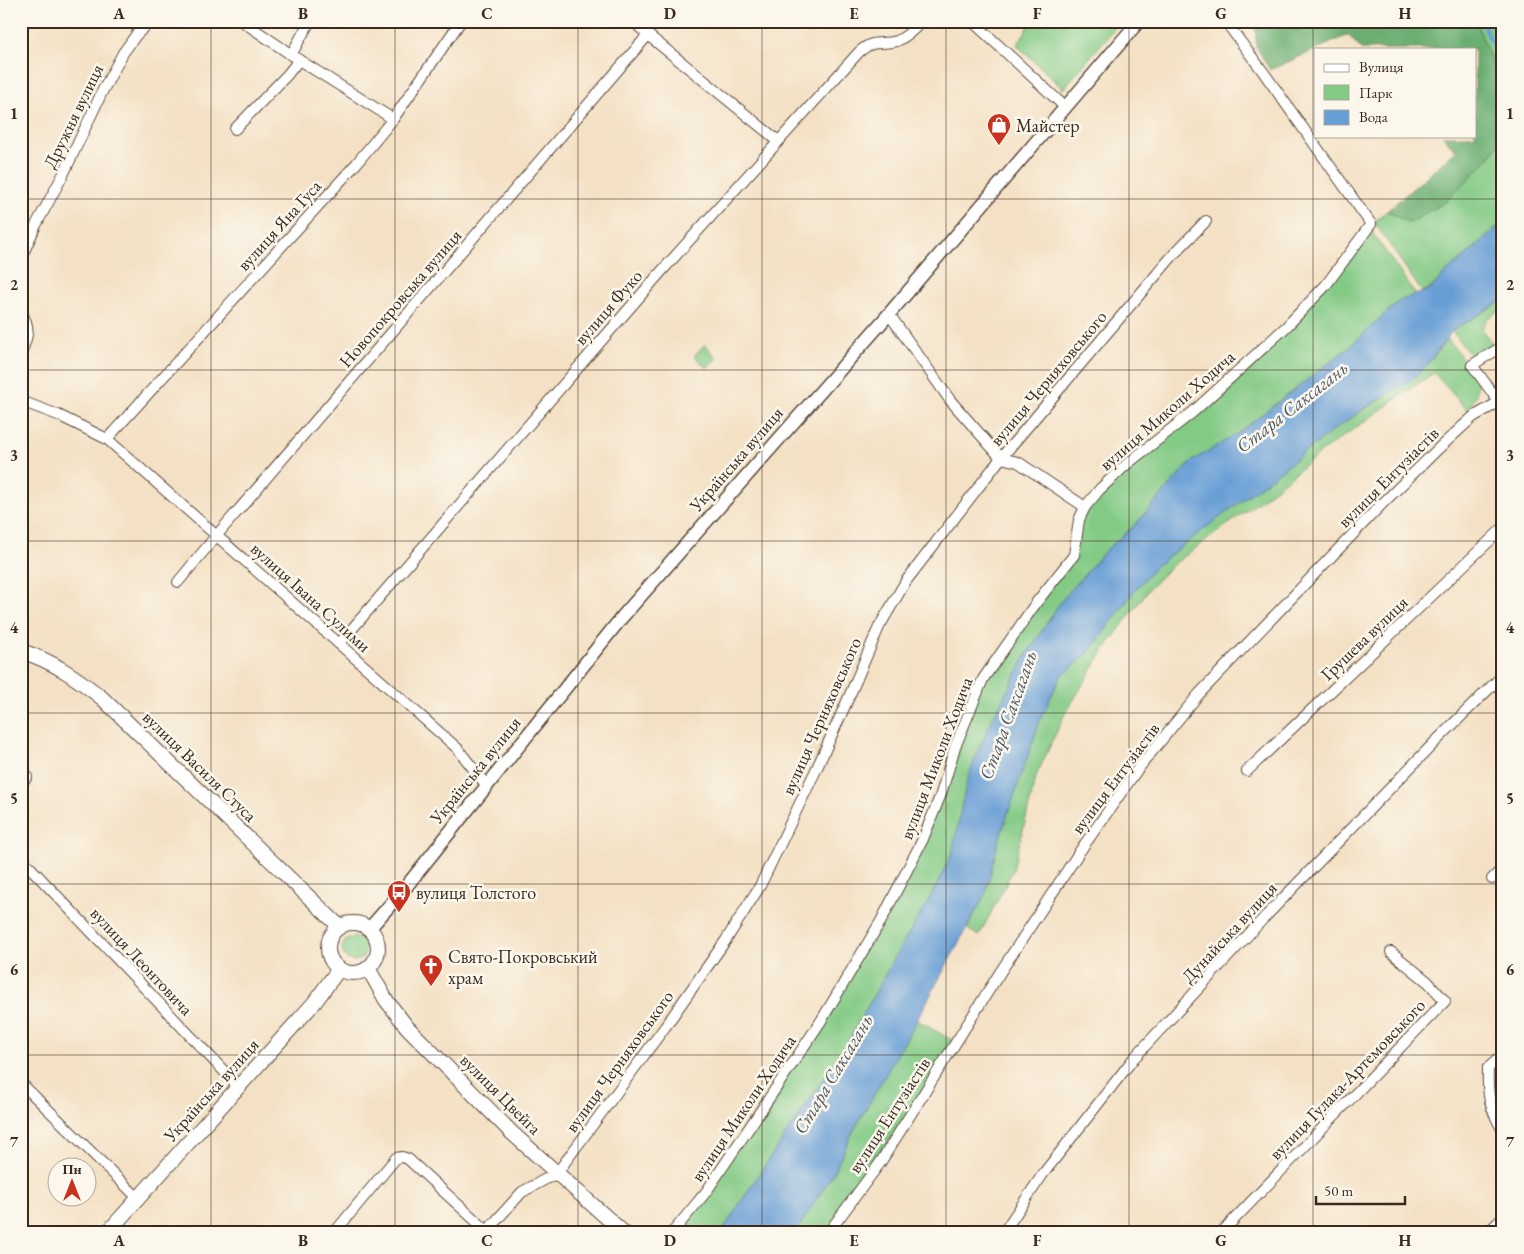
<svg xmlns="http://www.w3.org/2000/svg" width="1524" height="1254" font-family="'EB Garamond',serif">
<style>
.green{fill:#83ca85;stroke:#5f7a52}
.forest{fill:#6aae72;stroke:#526c48}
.water{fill:#679ed5;stroke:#51647a}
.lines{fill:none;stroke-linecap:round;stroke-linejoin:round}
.stream{stroke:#679ed5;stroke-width:4}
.minor-casing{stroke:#574537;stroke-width:12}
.tertiary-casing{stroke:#574537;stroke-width:15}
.secondary-casing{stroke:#574537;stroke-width:16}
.minor{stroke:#fff;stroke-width:10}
.tertiary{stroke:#fff;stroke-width:12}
.secondary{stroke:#fff;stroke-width:14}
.grid{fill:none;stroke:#3b2a1e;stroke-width:1;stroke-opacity:0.55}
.labels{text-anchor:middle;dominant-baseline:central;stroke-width:5;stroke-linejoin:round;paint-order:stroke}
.street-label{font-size:18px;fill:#3b2a1e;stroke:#fbf7ec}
.poi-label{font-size:18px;fill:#3b2a1e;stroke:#fbf7ec;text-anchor:start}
.water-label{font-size:19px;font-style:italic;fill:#4d5867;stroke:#fbf7ec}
.neatline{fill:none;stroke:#3b2a1e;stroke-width:2}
.grid-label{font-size:16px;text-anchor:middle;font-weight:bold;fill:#3b2a1e}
</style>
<rect width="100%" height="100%" fill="#fbf7ec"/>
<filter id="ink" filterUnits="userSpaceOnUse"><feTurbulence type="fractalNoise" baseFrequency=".02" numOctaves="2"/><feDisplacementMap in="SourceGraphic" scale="10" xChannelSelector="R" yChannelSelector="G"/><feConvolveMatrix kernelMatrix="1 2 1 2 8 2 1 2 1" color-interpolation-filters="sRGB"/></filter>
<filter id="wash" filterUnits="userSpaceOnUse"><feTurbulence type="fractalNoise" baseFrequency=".0096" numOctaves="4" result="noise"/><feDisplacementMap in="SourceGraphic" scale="20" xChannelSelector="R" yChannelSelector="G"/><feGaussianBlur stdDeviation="1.12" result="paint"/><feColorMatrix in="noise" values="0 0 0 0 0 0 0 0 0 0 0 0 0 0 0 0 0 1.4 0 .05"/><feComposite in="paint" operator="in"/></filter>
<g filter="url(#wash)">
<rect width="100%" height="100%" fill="#f4e1c5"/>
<g class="green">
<path d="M1032,21H1121L1063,89L1017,45Z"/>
<path d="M1476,21H1503V81L1489,55Z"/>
<path d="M1503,138V222C1483,238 1466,256 1446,273C1437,280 1433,289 1422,292L1374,222L1387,211L1410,223L1486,162Z"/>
<path d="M1369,228L1416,295L1399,301L1347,349L1238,433L1192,461L1133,527L1107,549L1061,601L1027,654L993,717L976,755L952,854L930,898L900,948L843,1051L751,1186L721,1233H673L821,1021L923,839L983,679L1074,555L1085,507L1286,328Z"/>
<path d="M1503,300V308L1487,319L1482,330L1494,346L1472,358L1452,331Z"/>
<path d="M1447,338L1478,379L1476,395L1468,411L1434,373L1426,378L1324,450L1257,503L1174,564L1149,589L1104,650L1065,714L1037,774L1013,870L979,936L967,929L986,892L997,846L1040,720L1061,676L1087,655L1135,590L1156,566L1335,429C1375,400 1421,382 1447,338Z"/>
<path d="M705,344L717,358L707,368L694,356Z"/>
<circle cx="354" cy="949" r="12"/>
<path d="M917,1020L955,1042L828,1233H795L832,1175L855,1128Z"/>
</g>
<path class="forest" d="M1256,21H1476L1489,55L1503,81V138L1486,162L1447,201L1410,223L1387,211L1456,151L1443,136H1475V49H1361L1348,35L1270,70L1256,46Z"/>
<path class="water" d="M1503,222V300L1452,331L1427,365L1410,381L1362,410L1335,429L1156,566L1135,590L1087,655L1061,676L1040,720L997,846L986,892L917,1020L855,1128L832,1175L795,1233H721L751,1186L843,1051L900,948L930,898L952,854L966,784L976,755L993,717L1027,654L1061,601L1107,549L1133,527L1192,461L1238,433L1347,349L1399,301L1431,289L1444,274L1467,255Z"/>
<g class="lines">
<path class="stream" d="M1481,21L1503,63"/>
</g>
</g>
<g filter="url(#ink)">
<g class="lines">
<g class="minor-casing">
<g id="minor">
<path d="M242,21L299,60L393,119"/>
<path d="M633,21L648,35L777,140"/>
<path d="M972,21L1065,107"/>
<path d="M291,55L310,21"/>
<path d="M235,129L287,75L299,60"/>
<path d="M21,258L36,225L63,175L103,90L123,53L136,35L151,21"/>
<path d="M21,312C32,329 27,336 21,354"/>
<path d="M889,314L950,400L1001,458L1018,462L1085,507"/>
<path d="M21,401L58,415L107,439L457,748L487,786"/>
<path d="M1502,406L1472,365L1503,346"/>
<path d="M107,439L356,164L393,119L461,21"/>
<path d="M178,582L217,535L648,35"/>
<path d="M339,644L660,273L859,52C875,38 880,46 897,41C907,37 915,28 923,21"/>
<path d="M1247,771L1503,528"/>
<path d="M21,783L27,777"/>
<path d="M21,858L239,1087"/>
<path d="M1492,879L1503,868"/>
<path d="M1503,1055L1488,1068C1487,1093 1489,1109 1503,1130"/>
<path d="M21,1083L138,1198"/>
<path d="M334,1233L396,1158L402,1157L408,1159L487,1231"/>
<path d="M485,1233L522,1192L557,1173L665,1027L726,940L760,886L816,770L849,697L879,627L906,581L1001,458L1174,254L1206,221"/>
<path d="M672,1233L706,1192L821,1021L881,921L923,839L941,794L955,747L983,679L1036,603L1074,555L1079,520L1085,507L1100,489L1127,464L1193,412L1286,327L1326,285L1371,224L1264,73L1225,21"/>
<path d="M828,1233L880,1163L999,974L1080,851L1137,770L1199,694L1380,506L1439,448L1473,417L1499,402"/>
<path d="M1003,1233L1043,1174L1134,1058L1263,919L1435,742L1503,675"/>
<path d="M1221,1233L1445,1001L1428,982L1391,952"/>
<path d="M1487,1233L1503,1218"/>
</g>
</g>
<g class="tertiary-casing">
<path id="tertiary" d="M369,929L405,888L623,616L889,314L1139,21"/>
</g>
<g class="secondary-casing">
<g id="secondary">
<path d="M21,651C53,661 77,678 102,698L340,927"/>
<circle cx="353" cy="948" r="25"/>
<path d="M368,968L386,1000L407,1027L512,1133L624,1233"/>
<path d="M107,1233L314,1003L339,969"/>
</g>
</g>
<use href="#minor" class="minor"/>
<use href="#tertiary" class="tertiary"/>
<use href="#secondary" class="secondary"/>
</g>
</g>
<path class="grid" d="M211,21V1233M395,21V1233M578,21V1233M762,21V1233M946,21V1233M1129,21V1233M1313,21V1233M21,199H1503M21,370H1503M21,541H1503M21,713H1503M21,884H1503M21,1055H1503"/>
<defs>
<g id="shop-pin" transform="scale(1.25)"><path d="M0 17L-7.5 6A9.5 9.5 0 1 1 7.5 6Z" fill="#c8321e" stroke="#fbf7ec"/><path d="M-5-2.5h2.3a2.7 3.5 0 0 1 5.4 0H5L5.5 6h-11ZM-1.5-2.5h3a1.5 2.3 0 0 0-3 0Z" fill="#fff"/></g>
<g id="bus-pin" transform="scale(1.25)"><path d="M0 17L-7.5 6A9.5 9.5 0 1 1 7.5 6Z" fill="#c8321e" stroke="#fbf7ec"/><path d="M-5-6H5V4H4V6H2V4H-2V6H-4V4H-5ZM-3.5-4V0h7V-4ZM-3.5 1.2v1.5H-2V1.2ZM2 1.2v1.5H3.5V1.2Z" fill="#fff"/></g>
<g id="church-pin" transform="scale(1.25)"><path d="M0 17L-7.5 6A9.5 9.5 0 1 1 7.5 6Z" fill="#c8321e" stroke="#fbf7ec"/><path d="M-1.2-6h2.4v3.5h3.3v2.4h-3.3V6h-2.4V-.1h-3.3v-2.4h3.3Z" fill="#fff"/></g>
</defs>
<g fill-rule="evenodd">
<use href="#shop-pin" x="999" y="125"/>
<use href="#bus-pin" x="399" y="892"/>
<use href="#church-pin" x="431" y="966"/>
</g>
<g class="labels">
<g class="street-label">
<text transform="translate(73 116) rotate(-64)">Дружня вулиця</text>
<text transform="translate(279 225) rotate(-48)">вулиця Яна Гуса</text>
<text transform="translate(400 298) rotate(-49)">Новопокровська вулиця</text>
<text transform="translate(608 307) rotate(-49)">вулиця Фуко</text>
<text transform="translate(1048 378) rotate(-50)">вулиця Черняховського</text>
<text transform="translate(1167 410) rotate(-41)">вулиця Миколи Ходича</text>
<text transform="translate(736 459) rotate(-49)">Українська вулиця</text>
<text transform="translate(1388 477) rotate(-45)">вулиця Ентузіастів</text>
<text transform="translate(311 597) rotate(42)">вулиця Івана Сулими</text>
<text transform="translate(1364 638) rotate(-44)">Грушева вулиця</text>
<text transform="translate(821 716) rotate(-66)">вулиця Черняховського</text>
<text transform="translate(936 758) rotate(-69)">вулиця Миколи Ходича</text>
<text transform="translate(200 766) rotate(44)">вулиця Василя Стуса</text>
<text transform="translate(475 770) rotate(-51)">Українська вулиця</text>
<text transform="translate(1115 778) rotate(-53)">вулиця Ентузіастів</text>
<text transform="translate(1229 932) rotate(-47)">Дунайська вулиця</text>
<text transform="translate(142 961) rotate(47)">вулиця Леонтовича</text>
<text transform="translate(619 1061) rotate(-54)">вулиця Черняховського</text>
<text transform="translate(1347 1079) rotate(-46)">вулиця Гулака-Артемовського</text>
<text transform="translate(211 1090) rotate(-48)">Українська вулиця</text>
<text transform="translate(501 1094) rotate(45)">вулиця Цвейга</text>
<text transform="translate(743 1108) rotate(-56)">вулиця Миколи Ходича</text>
<text transform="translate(889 1115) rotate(-57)">вулиця Ентузіастів</text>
</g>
<g class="poi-label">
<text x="1016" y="125">Майстер</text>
<text x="416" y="892">вулиця Толстого</text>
<text x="448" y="956">Свято-Покровський<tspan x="448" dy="21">храм</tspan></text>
</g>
<g class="water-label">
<text transform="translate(1292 407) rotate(-38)">Стара Саксагань</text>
<text transform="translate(1008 715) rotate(-70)">Стара Саксагань</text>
<text transform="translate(833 1074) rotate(-59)">Стара Саксагань</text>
</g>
</g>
<rect width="1524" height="1254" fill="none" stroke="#fbf7ec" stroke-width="55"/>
<rect x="1314" y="48" width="162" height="90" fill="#fbf7ec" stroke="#aea59a"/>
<rect x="1324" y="64" width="25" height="8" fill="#ffffff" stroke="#aea59a"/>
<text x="1359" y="72" font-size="15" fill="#3b2a1e">Вулиця</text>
<rect x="1324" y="85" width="25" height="15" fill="#83ca85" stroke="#aea59a"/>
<text x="1359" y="98" font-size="15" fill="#3b2a1e">Парк</text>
<rect x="1324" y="110" width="25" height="15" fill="#679ed5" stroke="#aea59a"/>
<text x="1359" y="122" font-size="15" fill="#3b2a1e">Вода</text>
<g transform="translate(72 1182)"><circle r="24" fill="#fbf7ec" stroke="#aea59a"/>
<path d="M0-4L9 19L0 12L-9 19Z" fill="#c8321e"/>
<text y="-8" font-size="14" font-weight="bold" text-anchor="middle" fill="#3b2a1e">Пн</text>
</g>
<path d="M1316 1196v8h89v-8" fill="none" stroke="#3b2a1e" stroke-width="2.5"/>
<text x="1324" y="1196" font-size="15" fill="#3b2a1e" stroke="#fbf7ec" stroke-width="4" paint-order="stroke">50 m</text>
<rect x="28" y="28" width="1468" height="1198" class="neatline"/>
<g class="grid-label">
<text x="119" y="19">A</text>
<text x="303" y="19">B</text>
<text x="487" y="19">C</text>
<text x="670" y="19">D</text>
<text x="854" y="19">E</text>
<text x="1037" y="19">F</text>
<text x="1221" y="19">G</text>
<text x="1405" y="19">H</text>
<text x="14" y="119">1</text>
<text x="1510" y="119">1</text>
<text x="14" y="290">2</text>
<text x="1510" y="290">2</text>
<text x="14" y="461">3</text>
<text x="1510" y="461">3</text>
<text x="14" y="633">4</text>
<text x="1510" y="633">4</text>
<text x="14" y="804">5</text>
<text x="1510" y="804">5</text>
<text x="14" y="975">6</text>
<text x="1510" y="975">6</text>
<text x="14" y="1147">7</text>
<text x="1510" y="1147">7</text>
<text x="119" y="1246">A</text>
<text x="303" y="1246">B</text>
<text x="487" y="1246">C</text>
<text x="670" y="1246">D</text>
<text x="854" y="1246">E</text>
<text x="1037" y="1246">F</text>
<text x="1221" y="1246">G</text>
<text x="1405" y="1246">H</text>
</g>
</svg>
